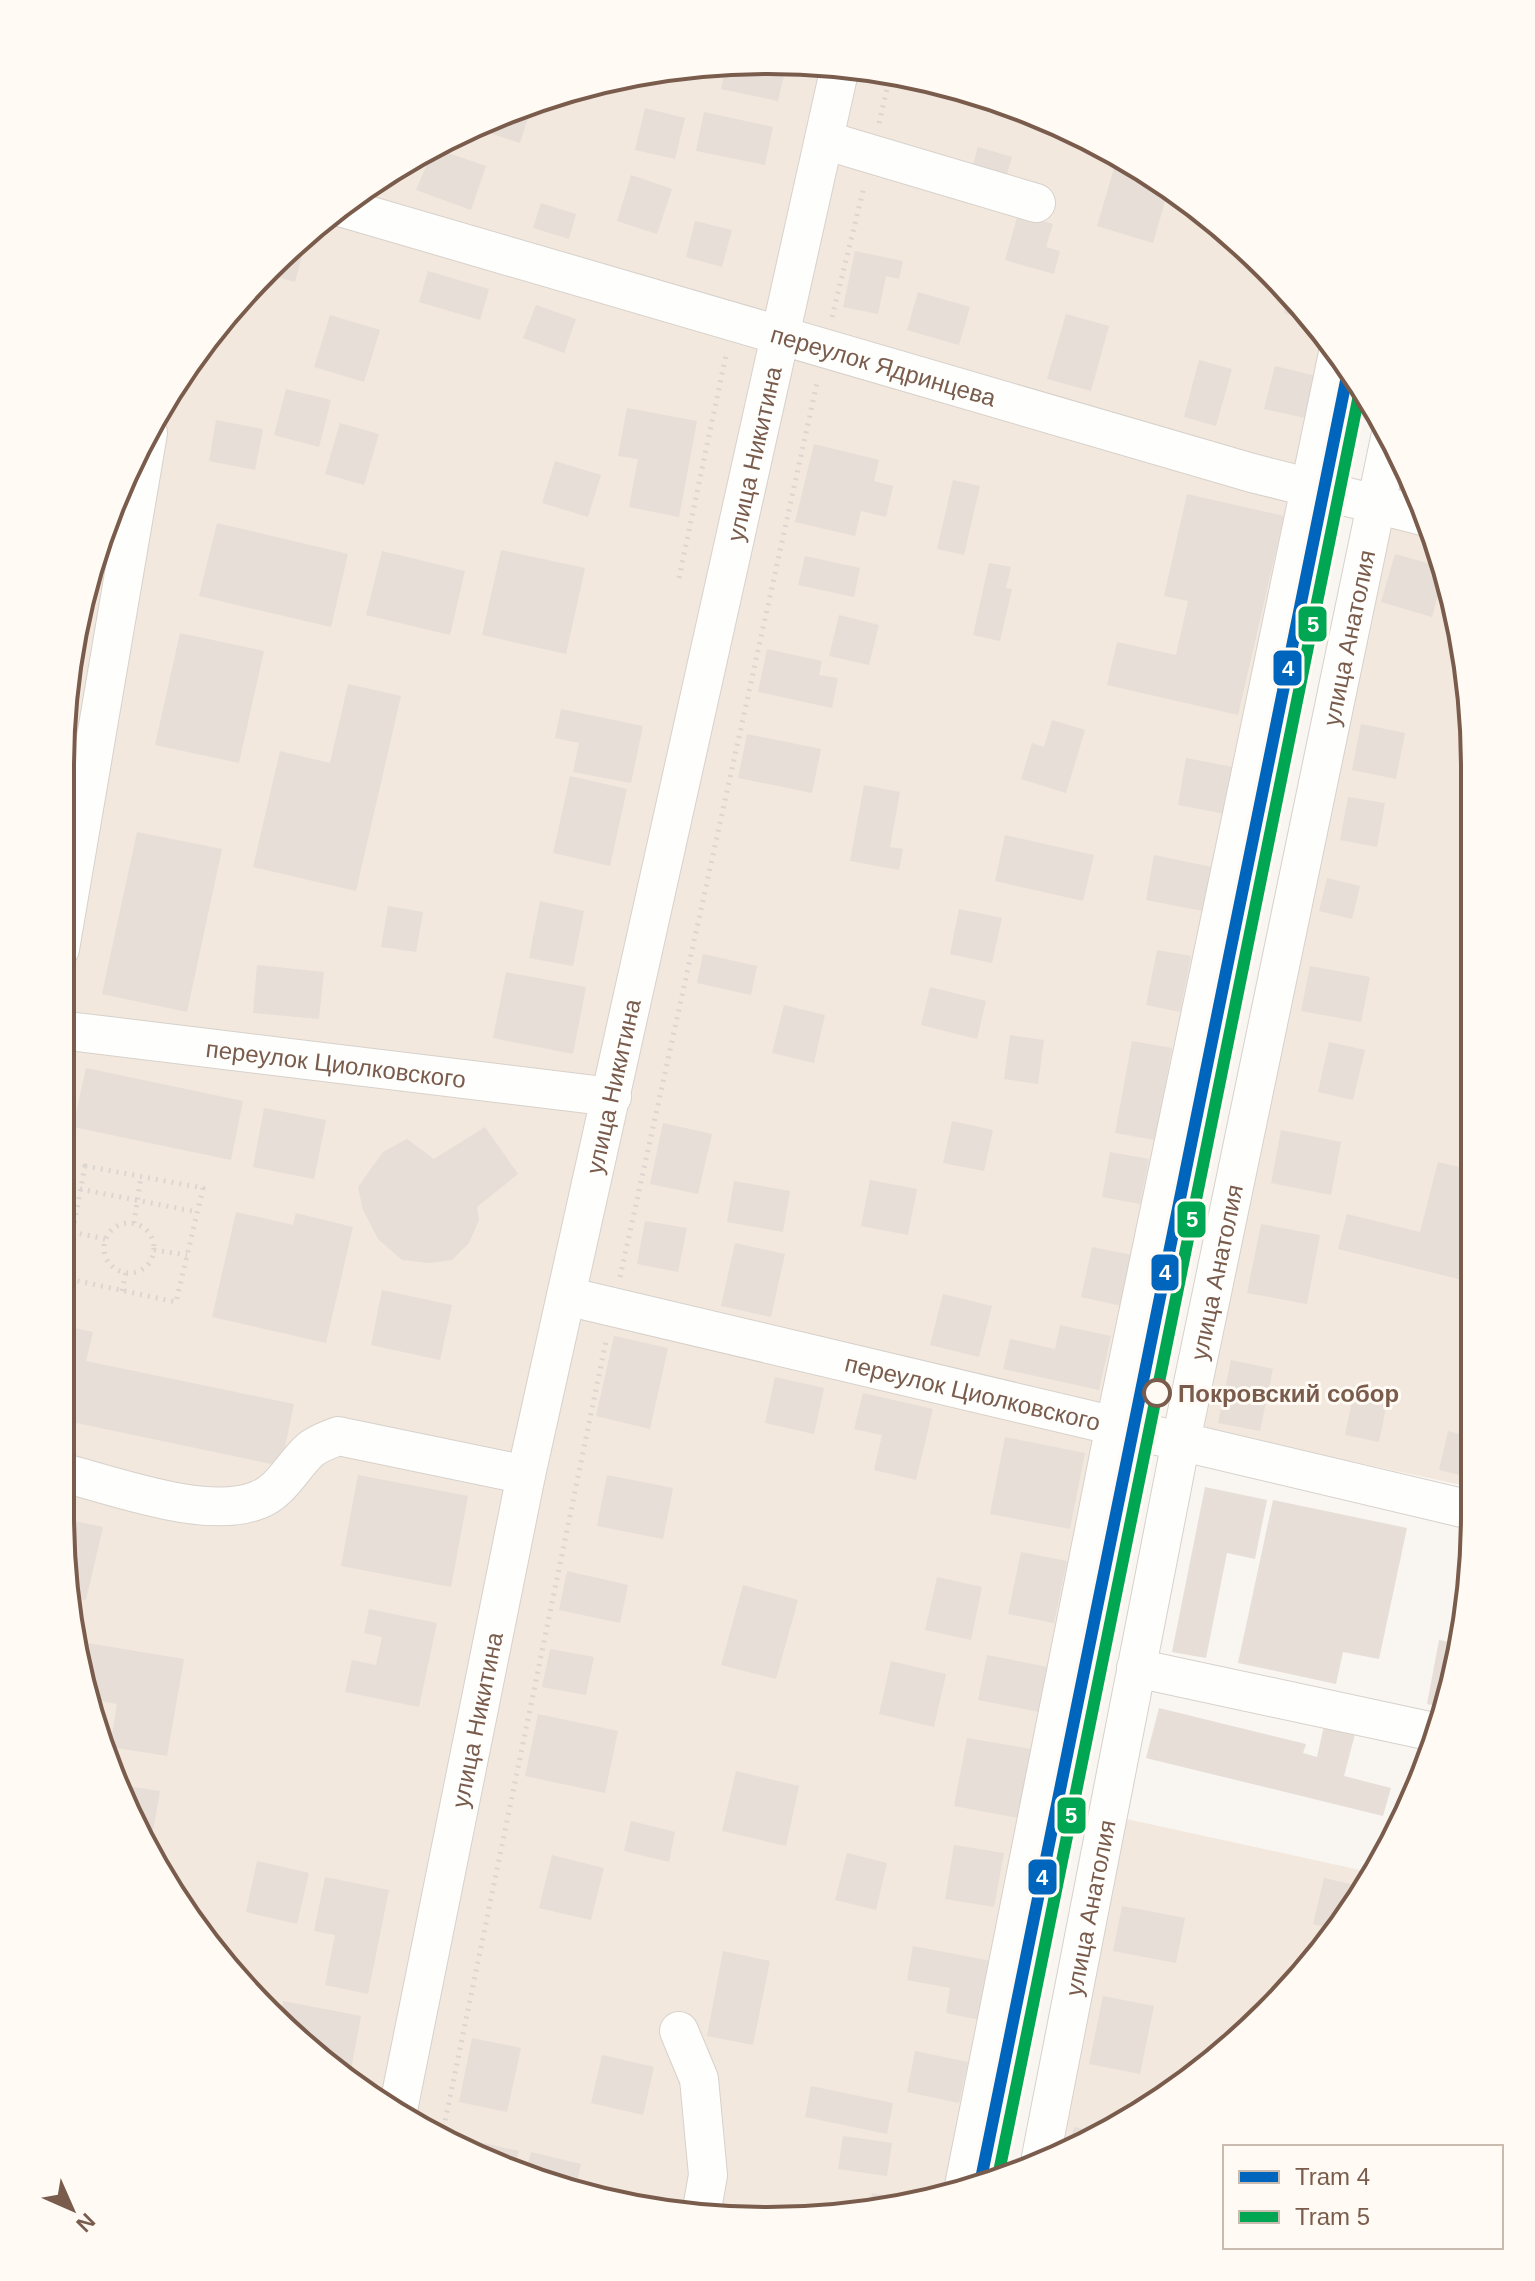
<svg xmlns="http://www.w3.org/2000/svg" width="1535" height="2281" font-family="Arial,sans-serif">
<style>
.residential{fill:#f2e8de}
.building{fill:#e6ded7}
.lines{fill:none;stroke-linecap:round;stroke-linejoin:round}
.minor-casing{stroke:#d7d1cb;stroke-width:40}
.path{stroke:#dcd5d0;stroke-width:5;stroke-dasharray:2 6;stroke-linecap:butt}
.minor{stroke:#fefefd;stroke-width:38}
.tram-1-casing{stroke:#fffaf3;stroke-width:18}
.tram-2-casing{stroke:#fffaf3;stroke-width:18}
.tram-1{stroke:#0065bd;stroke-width:12}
.tram-2{stroke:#00a651;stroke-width:12}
.stop-dot{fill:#fffaf3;stroke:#7a5c4d;stroke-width:4}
.labels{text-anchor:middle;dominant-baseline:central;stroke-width:6;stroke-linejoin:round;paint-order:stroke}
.street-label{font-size:24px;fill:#7a5c4d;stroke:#fffaf3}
.stop-label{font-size:24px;font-weight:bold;fill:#7a5c4d;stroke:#fffaf3;text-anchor:start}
.rim{fill:none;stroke:#7a5c4d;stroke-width:4}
.line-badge{stroke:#fffaf3;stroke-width:3}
.badge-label{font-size:22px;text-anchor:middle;font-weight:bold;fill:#fff}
</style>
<rect width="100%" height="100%" fill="#f9f5f0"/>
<g class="residential">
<path d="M767,60L905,74L1038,114L1160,179L1267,267L1333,346L948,2191L906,2207L721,2219L497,2167L336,2075L179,1907L97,1740L60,1513V768L74,630L133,454L267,268L374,180L496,114L629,74Z"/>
<path d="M1387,432L1421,496L1461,629L1475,767V1488L1197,1428Z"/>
<path d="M1122,1818L1369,1872L1268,2013L1121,2126L1056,2151Z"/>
</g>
<g class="building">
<path d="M767,60L787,62L778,101L721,89L726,64Z"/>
<path d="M533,103L520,143L472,127L496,114Z"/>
<path d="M645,108L685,118L675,159L635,150Z"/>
<path d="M704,112L773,127L765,165L696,151Z"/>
<path d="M978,147L1012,157L1003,187L969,178Z"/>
<path d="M434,148L486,166L471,210L416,190Z"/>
<path d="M1117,158L1169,187L1153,243L1097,226Z"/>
<path d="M631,175L672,189L657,234L617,221Z"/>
<path d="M541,203L576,214L569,239L533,228Z"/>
<path d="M1018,214L1053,224L1046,247L1060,251L1054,274L1005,260Z"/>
<path d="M695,221L732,230L722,267L686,257Z"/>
<path d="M305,237H307L295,282L263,273Z"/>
<path d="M855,251L903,261L899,279L886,276L878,314L843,307Z"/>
<path d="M428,271L489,289L480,320L419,302Z"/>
<path d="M918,292L970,307L959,345L907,330Z"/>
<path d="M1288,292L1294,299L1310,319L1284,313Z"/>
<path d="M536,305L576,319L564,353L523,338Z"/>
<path d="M1066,314L1109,326L1091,391L1047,379Z"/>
<path d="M330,315L380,330L364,382L314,367Z"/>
<path d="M1199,360L1232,369L1216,426L1184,417Z"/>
<path d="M1275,366L1316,376L1305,418L1264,409Z"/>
<path d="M286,389L331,400L319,447L274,435Z"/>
<path d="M627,408L697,421L679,517L629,507L638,459L618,456Z"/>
<path d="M216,420L263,429L255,470L209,461Z"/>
<path d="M340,423L379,434L364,485L325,474Z"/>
<path d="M814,444L879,460L874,481L893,486L886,517L861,511L855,536L795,522Z"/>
<path d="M555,461L601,475L588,517L542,503Z"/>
<path d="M953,480L980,486L964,555L937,549Z"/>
<path d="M1187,494L1284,516L1238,715L1107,685L1117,642L1176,655L1188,601L1164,596Z"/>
<path d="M217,523L348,554L331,627L199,596Z"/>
<path d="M501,550L585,568L566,654L482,635Z"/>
<path d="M382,551L465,571L450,635L366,615Z"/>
<path d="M1395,554L1442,567L1444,573L1432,617L1381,602Z"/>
<path d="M805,556L860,568L854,597L798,585Z"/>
<path d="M989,563L1011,567L1006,588L1012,589L1000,641L973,635Z"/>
<path d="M1451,596L1460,624L1445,620Z"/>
<path d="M839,615L879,625L869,665L829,656Z"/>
<path d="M180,633L264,651L239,763L155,745Z"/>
<path d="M767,649L822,661L819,675L838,678L832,708L758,692Z"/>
<path d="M348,684L401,696L356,891L253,867L280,751L330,763Z"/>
<path d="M561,709L643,726L631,783L573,772L579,743L555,738Z"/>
<path d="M1052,720L1085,730L1066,793L1021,779L1032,743L1044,747Z"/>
<path d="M1361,724L1405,733L1396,779L1352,770Z"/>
<path d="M747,734L821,749L812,793L738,778Z"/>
<path d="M1186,758L1233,767L1225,814L1178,805Z"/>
<path d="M570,776L627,789L610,866L553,853Z"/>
<path d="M864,785L900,792L890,847L903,849L899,870L850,861Z"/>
<path d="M1348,797L1385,803L1377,847L1340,840Z"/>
<path d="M137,832L222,849L187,1012L102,994Z"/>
<path d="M1005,835L1094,855L1083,901L995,881Z"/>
<path d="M1154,855L1212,867L1203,911L1146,900Z"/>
<path d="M1327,878L1360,886L1352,919L1319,911Z"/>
<path d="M540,901L584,911L573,966L529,958Z"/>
<path d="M388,906L423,912L416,952L381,947Z"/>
<path d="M959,909L1002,918L992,963L950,954Z"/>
<path d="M1157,950L1191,956L1180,1012L1146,1005Z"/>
<path d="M703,954L757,966L751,995L697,983Z"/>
<path d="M257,965L324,972L319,1019L253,1013Z"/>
<path d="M1310,966L1370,977L1361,1022L1301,1011Z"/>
<path d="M506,972L586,987L573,1054L493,1038Z"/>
<path d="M930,987L986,1001L977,1039L921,1025Z"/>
<path d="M784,1005L825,1015L814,1063L772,1053Z"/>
<path d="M1010,1035L1044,1040L1038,1084L1004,1079Z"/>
<path d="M1132,1041L1172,1048L1155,1140L1115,1133Z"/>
<path d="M1329,1042L1365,1050L1353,1100L1318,1092Z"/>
<path d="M86,1068L243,1101L231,1160L73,1127Z"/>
<path d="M264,1108L326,1120L314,1179L253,1167Z"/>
<path d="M952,1121L993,1130L984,1171L943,1163Z"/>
<path d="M663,1123L712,1134L698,1194L650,1184Z"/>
<path d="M485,1127L518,1174L477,1207L479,1220L469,1243L452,1260L430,1263L402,1260L378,1239L363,1210L358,1187L383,1152L407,1139L434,1159Z"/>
<path d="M1281,1130L1341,1142L1331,1195L1271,1183Z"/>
<path d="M1110,1152L1149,1159L1140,1204L1102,1197Z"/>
<path d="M1438,1162L1475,1171V1261L1470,1282L1338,1249L1347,1214L1420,1232Z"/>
<path d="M870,1180L917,1189L908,1235L861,1226Z"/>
<path d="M734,1181L790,1191L783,1232L727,1222Z"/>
<path d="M236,1212L293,1225L296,1213L353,1227L326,1343L212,1317Z"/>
<path d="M645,1221L687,1228L678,1272L637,1264Z"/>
<path d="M1261,1224L1320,1235L1307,1304L1247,1293Z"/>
<path d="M735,1243L785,1254L771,1317L721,1306Z"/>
<path d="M1092,1247L1132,1255L1122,1306L1081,1297Z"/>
<path d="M382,1290L452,1305L440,1360L371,1345Z"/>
<path d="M943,1294L992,1306L979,1357L930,1345Z"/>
<path d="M60,1325L93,1332L86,1361L294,1404L281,1466L72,1422L66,1453L60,1452Z"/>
<path d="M1060,1325L1111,1336L1099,1390L1003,1369L1010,1339L1055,1349Z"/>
<path d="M614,1336L668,1348L650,1429L596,1416Z"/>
<path d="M1231,1360L1273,1369L1260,1431L1218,1423Z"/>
<path d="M775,1377L824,1388L814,1434L765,1423Z"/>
<path d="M1354,1391L1388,1398L1379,1442L1345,1435Z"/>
<path d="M863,1393L933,1409L916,1480L874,1470L882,1435L854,1429Z"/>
<path d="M1448,1431L1475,1438L1469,1477L1439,1470Z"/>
<path d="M1005,1437L1085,1453L1070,1529L990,1514Z"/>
<path d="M358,1475L468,1496L451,1587L341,1566Z"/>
<path d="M607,1475L673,1488L663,1539L597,1526Z"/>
<path d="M1205,1487L1267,1500L1255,1559L1227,1553L1206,1658L1172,1652Z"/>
<path d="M1273,1500L1407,1528L1379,1659L1343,1652L1336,1684L1238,1663Z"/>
<path d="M61,1518L103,1527L86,1600L74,1598Z"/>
<path d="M1021,1552L1067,1561L1054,1623L1008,1614Z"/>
<path d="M567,1571L628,1585L620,1623L559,1610Z"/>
<path d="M937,1577L982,1587L971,1640L925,1630Z"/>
<path d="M743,1585L798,1600L776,1679L721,1665Z"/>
<path d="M369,1609L437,1623L419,1707L345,1692L352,1660L376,1665L382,1637L364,1633Z"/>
<path d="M1439,1640L1462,1644L1443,1707L1427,1704Z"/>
<path d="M81,1642L184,1659L167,1756L110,1747L117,1704L91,1699Z"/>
<path d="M550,1649L594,1657L586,1695L542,1687Z"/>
<path d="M987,1655L1048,1667L1039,1712L978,1700Z"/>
<path d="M891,1661L946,1674L934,1727L879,1714Z"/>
<path d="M1159,1708L1306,1744L1303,1753L1317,1757L1324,1726L1355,1734L1344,1776L1391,1788L1383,1816L1146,1758Z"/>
<path d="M538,1714L618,1731L605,1793L525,1776Z"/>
<path d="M967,1738L1031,1749L1018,1818L954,1806Z"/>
<path d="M736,1771L799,1786L786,1846L722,1831Z"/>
<path d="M119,1785L160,1791L150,1848L149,1845Z"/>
<path d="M631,1821L675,1832L669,1862L624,1851Z"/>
<path d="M954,1845L1004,1853L994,1907L945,1899Z"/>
<path d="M847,1853L887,1863L876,1910L835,1900Z"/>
<path d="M552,1855L604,1868L591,1920L539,1908Z"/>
<path d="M257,1861L309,1873L297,1924L246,1912Z"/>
<path d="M325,1877L389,1890L368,1994L325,1985L335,1935L314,1931Z"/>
<path d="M1324,1878L1359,1886L1330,1928L1313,1924Z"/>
<path d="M1122,1906L1185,1918L1176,1963L1113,1951Z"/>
<path d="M913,1946L991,1961L980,2020L946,2013L950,1988L907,1980Z"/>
<path d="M723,1951L770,1961L753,2045L707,2036Z"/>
<path d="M1103,1996L1154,2006L1140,2074L1089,2064Z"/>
<path d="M283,2001L361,2016L350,2075L335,2072L322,2059L325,2045L305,2041L281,2015Z"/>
<path d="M1257,2003L1274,2006L1253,2025Z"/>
<path d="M472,2038L521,2048L507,2112L459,2102Z"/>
<path d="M915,2051L968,2062L959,2103L907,2092Z"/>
<path d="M602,2055L654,2067L643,2115L591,2103Z"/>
<path d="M811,2086L893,2103L887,2134L805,2117Z"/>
<path d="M1074,2127L1103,2133L1069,2146Z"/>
<path d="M453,2136L519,2151L514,2171L497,2167L452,2141Z"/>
<path d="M843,2136L892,2143L887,2176L838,2169Z"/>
<path d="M531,2152L581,2164L576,2186L526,2174Z"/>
<path d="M872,2193L919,2202L906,2207L869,2210Z"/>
</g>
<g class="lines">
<g class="minor-casing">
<g id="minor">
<path d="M824,140L1036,203"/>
<path id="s1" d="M340,207L1252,473L1427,517"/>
<path d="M60,949L148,433"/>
<path id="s2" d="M60,1030L612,1097"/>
<path id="s3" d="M566,1296L1475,1511"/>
<path d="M60,1472C113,1485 206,1521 258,1500C281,1492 293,1465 310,1450C318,1443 329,1440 338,1436L526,1475"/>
<path d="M1136,1668L1434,1732"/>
<path d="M679,2031L699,2079L708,2175L701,2215"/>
<path id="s4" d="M398,2110L526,1475L840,67"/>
<path id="s5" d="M1041,2157L1181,1441L1390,438"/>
<path d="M964,2186L1115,1425L1338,353"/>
</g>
</g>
<g class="path">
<path d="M879,123L891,72"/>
<path d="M832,317L864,187"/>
<path d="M679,578L726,355"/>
<path d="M85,1166L203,1188L176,1302L64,1278Z"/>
<path d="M80,1189L197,1212"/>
<path d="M134,1223L141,1176"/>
<circle cx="129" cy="1248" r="25"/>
<path d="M72,1232L105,1239"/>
<path d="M154,1250L187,1255"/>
<path d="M620,1277L817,383"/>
<path d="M122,1291L126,1272"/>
<path d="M442,2136L606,1341"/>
</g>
<use href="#minor" class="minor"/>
<g class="tram-1-casing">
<path id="tram-1" d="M981,2179L1349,366"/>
</g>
<g class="tram-2-casing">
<path id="tram-2" d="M999,2172L1361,385"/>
</g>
<use href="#tram-1" class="tram-1"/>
<use href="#tram-2" class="tram-2"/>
</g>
<circle class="stop-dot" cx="1157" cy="1393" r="13"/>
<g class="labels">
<g class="street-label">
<text stroke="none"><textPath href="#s1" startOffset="566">переулок Ядринцева</textPath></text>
<text stroke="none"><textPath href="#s4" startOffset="1694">улица Никитина</textPath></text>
<text stroke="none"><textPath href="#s5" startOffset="1550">улица Анатолия</textPath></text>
<text stroke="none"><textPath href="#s2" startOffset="278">переулок Циолковского</textPath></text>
<text stroke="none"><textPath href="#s4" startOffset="1046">улица Никитина</textPath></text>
<text stroke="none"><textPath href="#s5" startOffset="902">улица Анатолия</textPath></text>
<text stroke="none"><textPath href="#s3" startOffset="418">переулок Циолковского</textPath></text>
<text stroke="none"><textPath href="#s4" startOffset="398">улица Никитина</textPath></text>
<text stroke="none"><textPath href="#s5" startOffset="254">улица Анатолия</textPath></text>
</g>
<g class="stop-label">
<text x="1178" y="1393">Покровский собор</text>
</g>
</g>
<path d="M0 0H1535V2281H0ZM767 74H768A693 693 0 0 1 1461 767V1514A693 693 0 0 1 768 2207H767A693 693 0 0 1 74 1514V767A693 693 0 0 1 767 74Z" fill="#fffaf3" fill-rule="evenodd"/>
<path class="rim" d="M767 74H768A693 693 0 0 1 1461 767V1514A693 693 0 0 1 768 2207H767A693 693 0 0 1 74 1514V767A693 693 0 0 1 767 74Z"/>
<g class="line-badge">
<rect x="1297" y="605" width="31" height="38" rx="8" fill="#00a651"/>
<rect x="1272" y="649" width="31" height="38" rx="8" fill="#0065bd"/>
<rect x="1176" y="1200" width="31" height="39" rx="8" fill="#00a651"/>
<rect x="1150" y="1253" width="30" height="39" rx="8" fill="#0065bd"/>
<rect x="1056" y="1796" width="31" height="39" rx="8" fill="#00a651"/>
<rect x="1027" y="1858" width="31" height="38" rx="8" fill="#0065bd"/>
</g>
<g class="badge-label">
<text x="1313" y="632">5</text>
<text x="1288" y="676">4</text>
<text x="1192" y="1227">5</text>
<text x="1165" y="1280">4</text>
<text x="1071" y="1823">5</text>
<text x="1042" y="1885">4</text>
</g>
<rect x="1223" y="2145" width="280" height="104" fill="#fffaf3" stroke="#cabbb1" stroke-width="2"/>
<rect x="1239" y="2171" width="40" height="12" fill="#0065bd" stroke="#cabbb1" stroke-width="2"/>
<text x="1295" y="2185" font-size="24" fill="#7a5c4d">Tram 4</text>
<rect x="1239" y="2211" width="40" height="12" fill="#00a651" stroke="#cabbb1" stroke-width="2"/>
<text x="1295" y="2225" font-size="24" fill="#7a5c4d">Tram 5</text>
<g transform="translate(72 2209) rotate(135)" stroke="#fffaf3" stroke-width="6" paint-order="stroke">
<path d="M0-6L14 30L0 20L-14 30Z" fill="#7a5c4d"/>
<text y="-12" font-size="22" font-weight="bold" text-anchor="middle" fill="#7a5c4d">N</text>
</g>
</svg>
